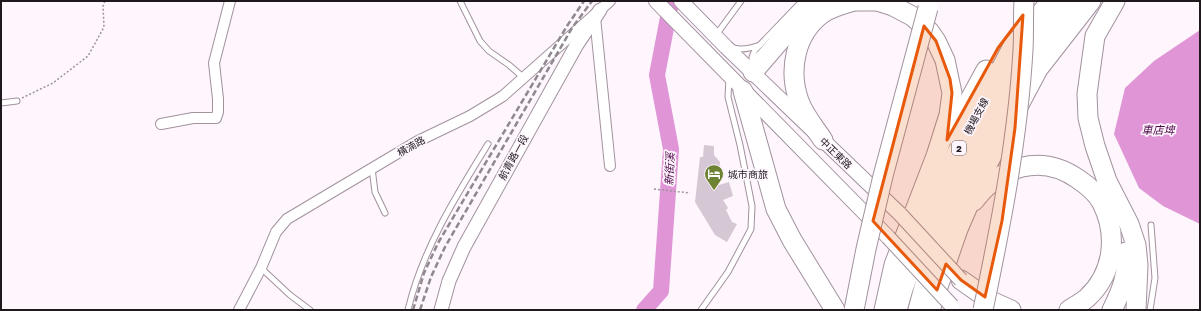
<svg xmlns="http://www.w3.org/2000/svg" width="1201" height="311" font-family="'Golos Text','Noto Sans TC',sans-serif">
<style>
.water{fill:#e095d6}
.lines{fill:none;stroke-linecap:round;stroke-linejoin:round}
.river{stroke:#e095d6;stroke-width:16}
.building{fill:#d6c7d4}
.service-casing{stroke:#a1929e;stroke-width:7}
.minor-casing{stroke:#a1929e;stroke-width:12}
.tertiary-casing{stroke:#a1929e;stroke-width:15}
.secondary-casing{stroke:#a1929e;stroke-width:16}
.motorway-casing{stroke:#a1929e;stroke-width:21}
.path{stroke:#9c949b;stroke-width:1.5;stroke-dasharray:2 2;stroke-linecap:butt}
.service{stroke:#fff;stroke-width:5}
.minor{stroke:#fff;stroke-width:10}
.tertiary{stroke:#fff;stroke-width:13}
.secondary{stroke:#fff;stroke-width:14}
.motorway{stroke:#fff;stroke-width:19}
.rail{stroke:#8f888e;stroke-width:2.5;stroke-dasharray:6 3;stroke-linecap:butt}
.secondary-bridge-casing{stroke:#a1929e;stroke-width:16;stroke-linecap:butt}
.motorway-bridge-casing{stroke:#a1929e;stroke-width:21;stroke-linecap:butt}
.secondary-bridge{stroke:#fff;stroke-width:14}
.motorway-bridge{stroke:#fff;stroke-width:19}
.marked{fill:#e8590c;fill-opacity:0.2;stroke:#e8590c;stroke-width:3;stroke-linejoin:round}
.labels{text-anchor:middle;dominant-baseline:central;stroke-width:3.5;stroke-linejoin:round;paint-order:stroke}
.shield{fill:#fef5fd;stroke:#625b61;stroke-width:1}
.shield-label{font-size:9px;font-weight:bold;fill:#1f191e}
.street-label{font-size:10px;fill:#1f191e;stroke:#fef5fd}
.poi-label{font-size:10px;fill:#1f191e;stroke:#fef5fd;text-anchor:start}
.water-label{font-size:11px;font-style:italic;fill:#4e0b49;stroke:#fef5fd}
</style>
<rect width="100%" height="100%" fill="#fef5fd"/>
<path class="water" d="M1200,30V224L1163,206L1139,188L1114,134L1125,88L1154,61Z"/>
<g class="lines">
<path class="river" d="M644,310L661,291L671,149L657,75L670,7L674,1"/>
</g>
<path class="building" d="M704,145L714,146V155L720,162L719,185L729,182L733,196L723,200L728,208L726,210L732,222L737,224L727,242L715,235L695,202L700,157H703Z"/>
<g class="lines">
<g class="service-casing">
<g id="service">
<path d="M460,1L480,41L489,51L509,65L524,78"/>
<path d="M716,35L741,1"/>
<path d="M732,48C742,50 750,49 760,45"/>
<path d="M752,63V57L755,50L802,1"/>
<path d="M1,103L17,101"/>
<path d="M372,168L375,192L385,213"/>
<path d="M261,268L290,295L310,310"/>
<path d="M408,310C422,250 456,196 488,144"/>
<path d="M701,310L728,272L751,229L752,206L740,145L728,97L729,79"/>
<path d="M1150,310L1155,278L1151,225"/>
</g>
</g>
<g class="minor-casing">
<g id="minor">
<path d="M595,17L610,166"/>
<path d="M161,124L193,118H216L218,112V99L214,63L230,1"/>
<path d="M239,310L261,268L276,232L287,219L418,141L470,116L503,96L610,1"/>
</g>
</g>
<g class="tertiary-casing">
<path id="tertiary" d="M441,310L449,281L464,247L576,46L600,10"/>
</g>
<g class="secondary-casing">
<g id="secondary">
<path d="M656,1L888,237"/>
<path d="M681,1L726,47L900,214"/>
</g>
</g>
<g class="motorway-casing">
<g id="motorway">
<path d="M856,1H877L893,6L912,16L929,31L936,41L945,60L952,93L949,115L936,156L894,265L884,310"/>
<path d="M1115,1L1095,36L1087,94L1088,118L1095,146L1107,181L1129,224L1136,245L1138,265L1136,310"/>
<path d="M753,72L803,14L817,1"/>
<path d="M743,91L776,209L792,240L835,310"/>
<path d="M951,134L986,70"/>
<path d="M823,140C815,128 804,115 799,101C788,70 795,33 823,13C832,7 844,4 854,1"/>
<path d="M974,201C1000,166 1041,153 1078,179C1087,185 1097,193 1102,203C1118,235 1114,273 1087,298C1081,303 1075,306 1069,310"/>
<path d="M961,280L991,301L1011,310"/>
<path d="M897,310L903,289L927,223L952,162L1013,46L1051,1"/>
<path d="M918,310L926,280L950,211L976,151L1017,71L1069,1"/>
<path d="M930,310L958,229L981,176L1038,69L1091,1"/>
<path d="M1112,310C1121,292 1129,273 1126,252"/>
</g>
</g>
<g class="path">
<path d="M22,98L53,83L88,56L104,27L103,6L105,1"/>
<path d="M654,189L690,193"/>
</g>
<use href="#service" class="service"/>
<use href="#minor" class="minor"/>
<use href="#tertiary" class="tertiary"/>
<use href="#secondary" class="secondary"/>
<use href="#motorway" class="motorway"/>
<g class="rail">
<path d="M413,310L424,273L438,243L567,26L584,1"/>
<path d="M420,310L431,277L445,247L572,28L592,1"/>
</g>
<g class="secondary-bridge-casing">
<g id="secondary-bridge">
<path d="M900,214L961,280"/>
<path d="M888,237L952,306"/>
</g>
</g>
<g class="motorway-bridge-casing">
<g id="motorway-bridge">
<path d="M854,310L866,249L883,176L928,8"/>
<path d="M983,310C1001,224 1018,137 1023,50C1024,33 1023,17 1024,1"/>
</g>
</g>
<use href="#secondary-bridge" class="secondary-bridge"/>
<use href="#motorway-bridge" class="motorway-bridge"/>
</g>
<path class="marked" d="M1023,15L1015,128L1002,221L985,297L961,280L946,264L937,290L873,221L924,26L936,41L950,79L952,93L947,140L998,48Z"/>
<defs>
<g id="hotel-pin" transform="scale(1)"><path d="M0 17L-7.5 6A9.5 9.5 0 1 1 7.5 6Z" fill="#6d8232" stroke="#fef5fd"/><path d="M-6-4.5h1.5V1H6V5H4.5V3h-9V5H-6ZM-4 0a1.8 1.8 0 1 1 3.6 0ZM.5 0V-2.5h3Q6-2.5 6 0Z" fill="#fff"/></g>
</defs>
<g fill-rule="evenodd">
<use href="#hotel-pin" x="714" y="174"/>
</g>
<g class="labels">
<rect class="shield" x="952" y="141" width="14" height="14" rx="3"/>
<g class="shield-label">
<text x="959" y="148">2</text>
</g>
<g class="street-label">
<text transform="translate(976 116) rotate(-62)">機場支線</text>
<text transform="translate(411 146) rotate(-29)">橫湳路</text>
<text transform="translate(836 153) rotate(44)">中正東路</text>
<text transform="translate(513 157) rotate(-61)">航青路一段</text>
</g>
<g class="poi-label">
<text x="728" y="174">城市商旅</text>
</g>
<g class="water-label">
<text x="1158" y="129">車店埤</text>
<text transform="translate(669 169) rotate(-87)">新街溪</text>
</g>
</g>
<rect width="1201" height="311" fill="none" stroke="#1f191e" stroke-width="4"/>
</svg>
